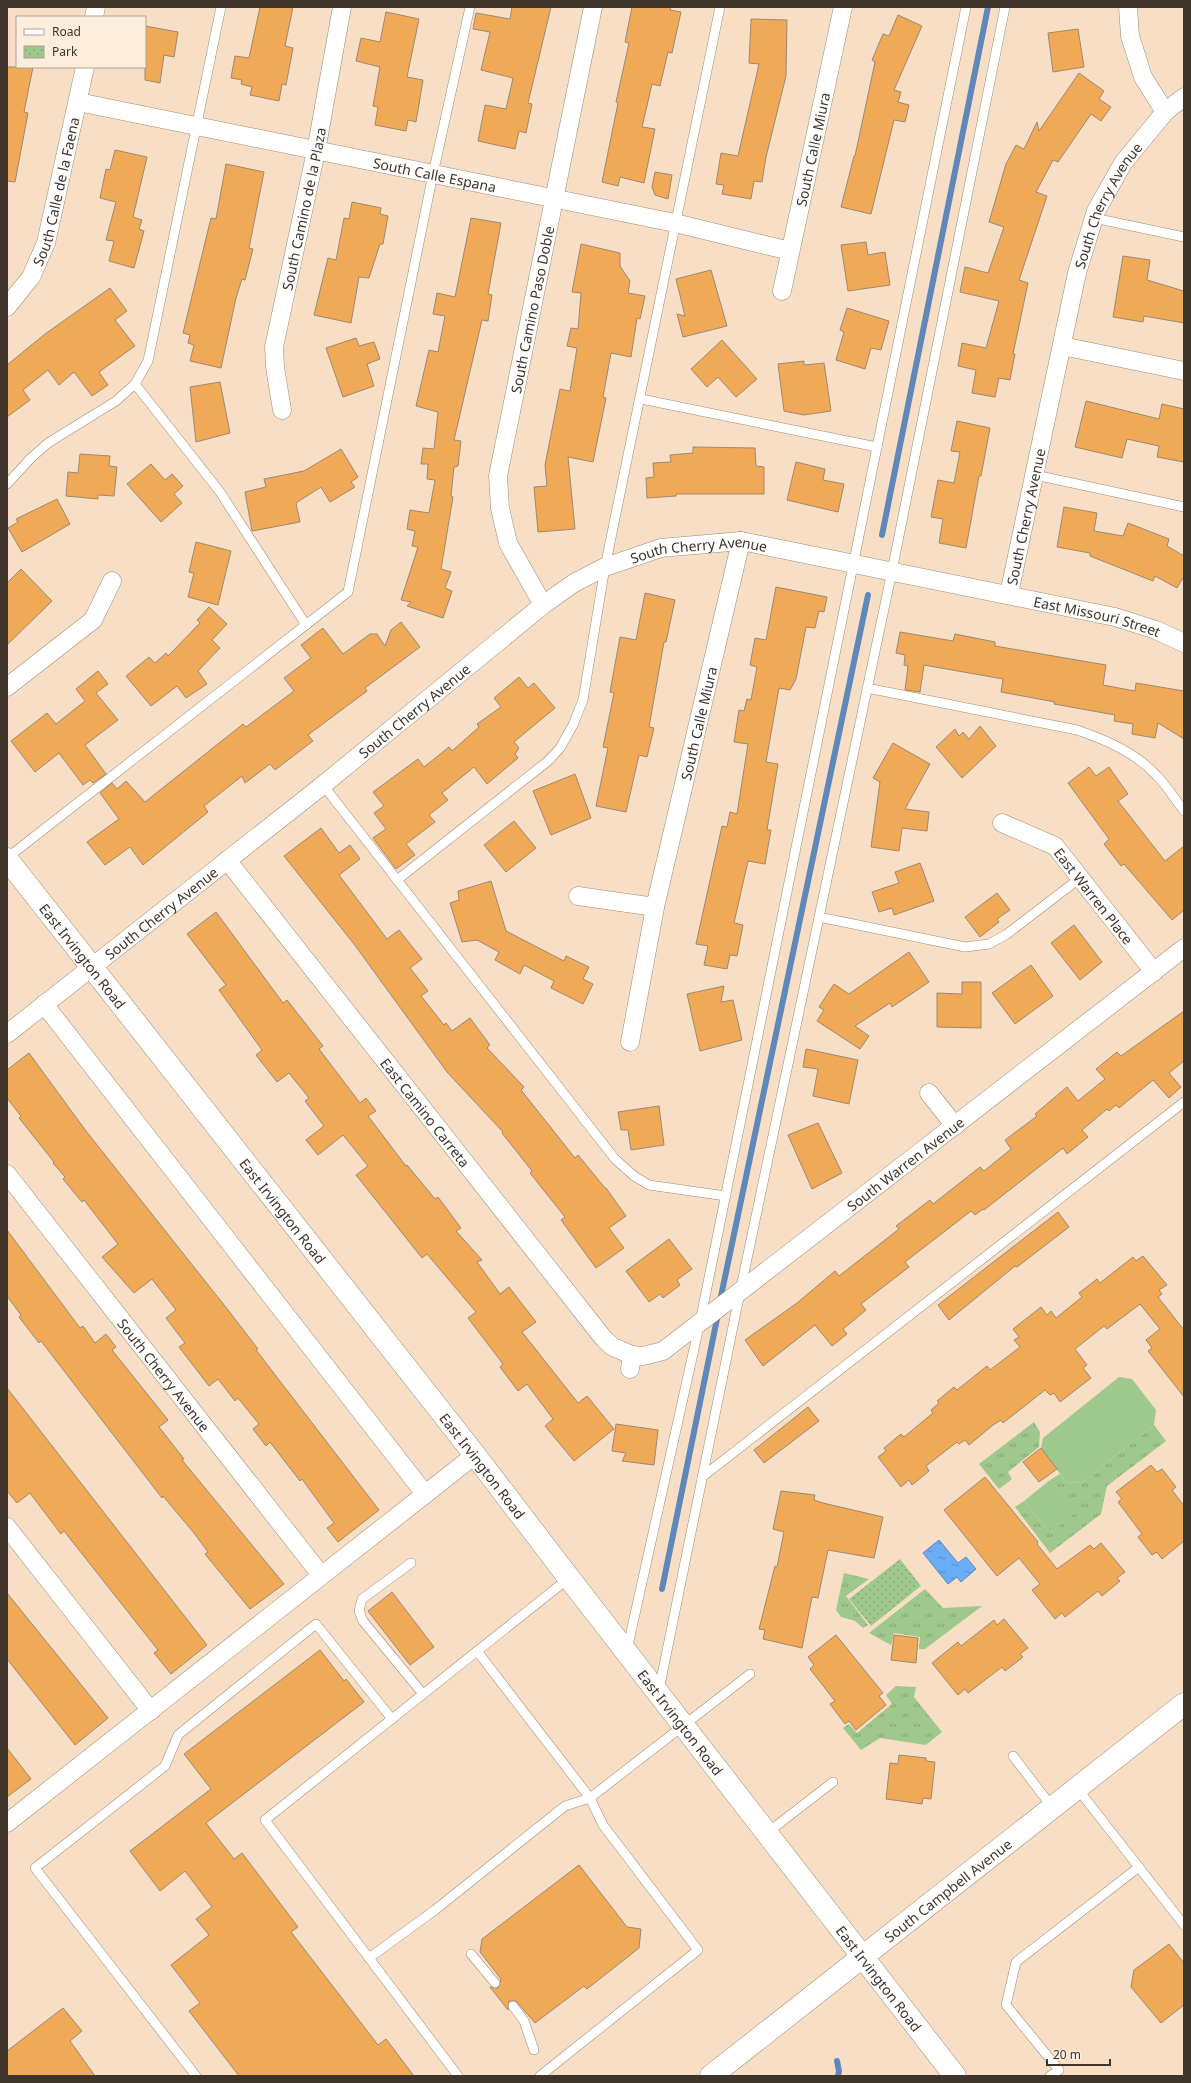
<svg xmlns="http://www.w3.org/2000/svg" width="1191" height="2083" font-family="'Noto Sans',sans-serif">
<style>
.grass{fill:url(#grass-tufts)}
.park{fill:url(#park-dots)}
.pitch{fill:#9fc98c}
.water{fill:url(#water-ripples);stroke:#5d89ba}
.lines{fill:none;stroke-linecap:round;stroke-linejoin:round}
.stream{stroke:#5d89ba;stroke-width:6}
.building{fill:#efa957;stroke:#9f8870}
.lane-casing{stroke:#a18a72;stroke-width:10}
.street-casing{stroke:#a18a72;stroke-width:19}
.secondary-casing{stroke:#a18a72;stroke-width:23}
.primary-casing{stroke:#a18a72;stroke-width:23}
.lane{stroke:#fff;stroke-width:9}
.street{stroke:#fff;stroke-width:18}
.secondary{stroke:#fff;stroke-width:22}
.primary{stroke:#fff;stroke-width:22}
.labels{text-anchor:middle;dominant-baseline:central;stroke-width:3;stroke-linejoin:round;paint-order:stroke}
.street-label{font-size:14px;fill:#3e342a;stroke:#fceddd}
</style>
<defs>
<pattern id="grass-tufts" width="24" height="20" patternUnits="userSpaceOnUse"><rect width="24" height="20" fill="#9fc98c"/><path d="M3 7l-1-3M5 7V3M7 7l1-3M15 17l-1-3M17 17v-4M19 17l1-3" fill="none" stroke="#83a473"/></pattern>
<pattern id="park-dots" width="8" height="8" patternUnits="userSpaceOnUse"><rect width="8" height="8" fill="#9fc98c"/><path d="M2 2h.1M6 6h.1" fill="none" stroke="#83a473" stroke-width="1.8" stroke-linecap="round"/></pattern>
<pattern id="water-ripples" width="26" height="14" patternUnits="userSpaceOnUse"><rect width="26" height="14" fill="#6aadf7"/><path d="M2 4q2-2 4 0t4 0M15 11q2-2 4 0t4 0" fill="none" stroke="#598ec8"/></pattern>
</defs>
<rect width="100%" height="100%" fill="#f7dec4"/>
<g class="grass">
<path d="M1034,1422L1040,1432L1039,1447L1008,1472L1012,1479L999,1489L979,1464Z"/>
<path d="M1154,1425L1166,1441L1107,1486L1101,1514L1050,1553L1015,1507L1024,1501L1050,1533L1075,1512L1050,1480L1060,1474L1066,1482L1082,1483Z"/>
<path d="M844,1573L869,1579L846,1596L868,1625L863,1628L855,1621L841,1617L836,1610Z"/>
<path d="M925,1589L943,1608L982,1606L925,1649H919L920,1637L894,1633L891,1645L869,1633Z"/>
<path d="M896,1686L916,1687L914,1697L942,1732L926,1745L880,1738L861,1750L843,1728L849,1724L857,1733L892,1704L886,1695Z"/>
</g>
<path class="park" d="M900,1559L921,1586L871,1626L849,1599Z"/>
<g class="pitch">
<path d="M1119,1377L1132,1379L1156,1410L1154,1425L1082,1483L1066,1482L1041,1448L1043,1438Z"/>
<path d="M1050,1480L1076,1512L1050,1533L1024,1501Z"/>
</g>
<path class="water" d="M939,1540L958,1563L966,1557L976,1569L961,1582L957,1577L948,1584L923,1553Z"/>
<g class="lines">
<g class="stream">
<path d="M882,535L988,7"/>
<path d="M720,1301L868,595"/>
<path d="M662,1589L718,1314"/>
<path d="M837,2061L839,2071L838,2076"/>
</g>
</g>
<g class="building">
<path d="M260,7H293L285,46L293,48L286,85L282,84L279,101L250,95L252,87L241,84L242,80L231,78L235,56L249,58Z"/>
<path d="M512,7H551L528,103L532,104L526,133L519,131L515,149L478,141L485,105L506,109L513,78L481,70L490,32L473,29L476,13L510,19Z"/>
<path d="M632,7H671L670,10L681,12L672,53L668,52L660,86L652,84L642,127L655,129L644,183L620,177L618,186L602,182L618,103L616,102L629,43L625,42Z"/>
<path d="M386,12L419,19L407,77L423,80L416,122L408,120L406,131L375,125L378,107L373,106L380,67L356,61L361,38L380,42Z"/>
<path d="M898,15L922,26L894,90L901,92L898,102L909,105L905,122L894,120L871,214L841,207L854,156H855L875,62L872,60L883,34L889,36Z"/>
<path d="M751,19L787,20L786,76L766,157L762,182L754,181L751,199L722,194L724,185L716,184L721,153L738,156L759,64L749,63Z"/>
<path d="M145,26L178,32L174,57L164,55L160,83L145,80Z"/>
<path d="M1078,29L1084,67L1053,72L1048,33Z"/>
<path d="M7,67H33L24,112L28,113L15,182L7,181Z"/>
<path d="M1079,73L1104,91L1099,99L1111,107L1101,121L1091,114L1058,162L1053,160L1036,192L1047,196L1019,280L1028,283L1013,354H1015L1010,380L999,378L995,397L972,393L976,370L958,366L962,343L986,348L999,301L960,292L965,267L988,273L1004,227L989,222L1006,164L1016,145L1024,149L1037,122L1039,131Z"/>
<path d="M115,150L147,157L133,217L142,220L139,229L144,231L134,268L109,261L114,241L106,240L116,202L100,198L106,169L110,170Z"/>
<path d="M226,164L264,172L249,248L253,249L245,280L242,279L236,298L221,368L190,361L194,345L188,343L190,335L183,333L211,218L216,219Z"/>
<path d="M655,172L672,175L668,199L655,195L652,187Z"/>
<path d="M352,202L381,208L380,214L388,216L383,244H380L369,278L359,277L351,323L314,315L328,258L336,260L344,218L349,219Z"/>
<path d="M471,218L501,223L488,294L492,295L488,321L482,320L454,440L461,441L458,466L454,467L451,496L453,497L441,569L451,572L445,588L452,591L443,618L407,606L411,602L401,600L418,547L412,546L415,531L407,529L410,510L429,513L435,480L427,479L428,464H421L423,448L434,449L438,412L416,406L429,350L438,352L445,316L433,314L437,293L455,297Z"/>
<path d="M866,242L868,255L885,252L890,285L848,291L841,245Z"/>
<path d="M581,244L620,253V266L630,281L628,293L645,296L640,319L637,318L631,357L611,353L603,397L606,398L593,462L568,457L575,529L538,532L534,487L547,486L545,465L560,389L570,391L577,348L567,346L571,328L578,329L581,293L572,292Z"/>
<path d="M1123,256L1150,260L1147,280L1184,291V323L1144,316L1143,322L1113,317Z"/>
<path d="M711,270L727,326L683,337L677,314L685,316L676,279Z"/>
<path d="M110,288L127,311L115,320L135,346L99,372L108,385L92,396L74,372L59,385L48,370L23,390L30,400L7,417V365L45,334Z"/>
<path d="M847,308L889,321L881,350L871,348L865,369L836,360L844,332L840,330Z"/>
<path d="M356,338L359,346L374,342L380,359L367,364L374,386L343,397L326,348Z"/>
<path d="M722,340L757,379L736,397L718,377L707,387L691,369Z"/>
<path d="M804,361V365L824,363L831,411L804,415L784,411L778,364Z"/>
<path d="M220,382L230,433L196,442L190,387Z"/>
<path d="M1086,401L1159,419L1162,404L1184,409V462L1157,457L1159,446L1127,439L1122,458L1075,447Z"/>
<path d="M957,421L990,428L981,476H979L966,548L939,543L943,519L931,517L938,480L954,483L960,452L951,451Z"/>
<path d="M693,447L755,448L756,466L764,467V494H676V496L647,498L646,478L654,477L653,463L671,462L670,455L693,453Z"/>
<path d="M341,449L358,477L351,482L355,487L330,502L321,487L296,503L300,522L252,531L245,492L266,487L264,479L304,471Z"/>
<path d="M80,454L110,456L109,466L117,467L114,496L98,495V499L66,496L68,472L78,473Z"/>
<path d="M796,462L825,469L823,480L844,484L838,512L787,500Z"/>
<path d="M151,464L165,480L172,474L183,486L174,494L182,503L161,522L127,484Z"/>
<path d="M57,499L70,524L22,552L8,528L18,522L16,519Z"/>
<path d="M1064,507L1097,513L1094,531L1123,536L1128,523L1169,539L1167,546L1184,556V576L1177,588L1155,576L1153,581L1090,556V553L1057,547Z"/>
<path d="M196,542L231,551L218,605L188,597L194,573L189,572Z"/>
<path d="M21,569L52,601L7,645V583Z"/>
<path d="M776,587L827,597L824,612L819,611L815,628L806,627L796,679L790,690L779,688L766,762L778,764L767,830H771L765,864L748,861L734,923L743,925L737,956L730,955L727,969L704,965L708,946L696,944L722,826L727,827L730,812L737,814L748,744L734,742L739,710L744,711L747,699L751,700L757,667L750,665L755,638L766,640Z"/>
<path d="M645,593L675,600L666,642H664L649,727L654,728L647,757L639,755L626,812L596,806L608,748L603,747L614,693L610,692L620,637L636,640Z"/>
<path d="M209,607L227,624L212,640L220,648L198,671L207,684L186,698L177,686L151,706L126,676L149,657L155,663L166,653L168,656L200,623L197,620Z"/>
<path d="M401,622L420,647L365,688L367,691L308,735L313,741L275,770L270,764L245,783L242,776L204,806L208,812L143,865L130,847L105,865L87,842L119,819L100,793L112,783L117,789L126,781L145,802L243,724L246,727L294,691L284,678L311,658L301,645L323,628L343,654L370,634H377L385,646L391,630Z"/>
<path d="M900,632L953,641L955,634L995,642V646L1106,665L1103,685L1135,691L1136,683L1184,691V739L1158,723L1155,738L1132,734L1133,724L1114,721L1115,715L1054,704L1055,702L1001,692L1003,679L924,665L920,692L905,690L908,666L904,665L905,655L896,653Z"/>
<path d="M98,671L108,684L96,693L118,720L85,745L106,774L93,783L90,780L83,785L59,753L35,772L11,741L47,713L56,724L85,701L76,689Z"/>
<path d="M519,677L528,688L534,683L555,708L514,742L519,748L515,754L518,758L487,784L474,767L442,793L448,800L429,815L435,822L406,844L415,855L396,869L373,838L386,829L374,813L384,806L373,792L418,759L424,767L449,747L452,751L479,727L477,724L501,707L494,698Z"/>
<path d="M980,726L996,746L962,778L936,747L955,729L959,736L963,732L969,739Z"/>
<path d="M893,743L930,764L905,809L929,812L927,831L902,828L899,851L871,847L880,782L873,778Z"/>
<path d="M1089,767L1096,776L1109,767L1128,794L1118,801L1165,861L1184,846V910L1172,920L1124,864L1121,866L1104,844L1109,839L1068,783Z"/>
<path d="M575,774L591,818L551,835L533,791Z"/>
<path d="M514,821L536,848L506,872L484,845Z"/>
<path d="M321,828L339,853L350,845L360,859L339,875L387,939L399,930L422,959L410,968L428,991L421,996L444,1025L446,1023L452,1031L470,1018L490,1045L487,1048L524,1087L521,1090L575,1158L578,1155L605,1188H606L626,1216L609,1228L624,1248L596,1268L561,1220L565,1217L530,1173L532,1171L502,1133L503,1132L447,1072L354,944L284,856Z"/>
<path d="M920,863L934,901L894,915L892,908L879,912L872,892L899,883L895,872Z"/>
<path d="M491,881L506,931L564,961L566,956L589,967L583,979L593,984L583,1004L551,988L554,981L524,965L520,974L495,960L499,952L477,940L462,942L450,903L459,900L458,891Z"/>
<path d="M997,893L1010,910L997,919L999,922L980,937L965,917Z"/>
<path d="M216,912L283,1003L287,1000L323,1046L319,1049L360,1103L366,1098L376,1111L368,1116L406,1166L407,1165L435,1199L438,1197L461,1228L456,1231L482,1260L477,1262L500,1294L509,1287L536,1322L522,1332L578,1403L587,1396L614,1429L574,1461L545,1426L553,1419L527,1384L518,1391L500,1367L503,1364L468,1318L476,1312L427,1254L422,1258L356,1175L368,1166L343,1135L318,1155L306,1140L324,1126L305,1101L309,1098L289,1073L277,1082L256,1055L262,1050L219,990L226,985L187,934Z"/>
<path d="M1074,925L1102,962L1080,980L1051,943Z"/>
<path d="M909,952L929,982L892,1007L890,1003L855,1026L869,1036L860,1049L817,1021L824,1010L819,1007L834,984L849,994Z"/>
<path d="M1031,965L1053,996L1015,1024L992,993Z"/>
<path d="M962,982H981V1028L937,1027V993L962,994Z"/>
<path d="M724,986L721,1002L733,1000L742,1040L700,1051L687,994Z"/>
<path d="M1184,1011V1061L1169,1073L1181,1087L1169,1098L1153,1080L1119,1108L1116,1105L1109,1111L1107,1109L1082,1130L1088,1137L1067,1154L1063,1148L984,1210L983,1209L975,1215L971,1211L905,1262L909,1267L861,1304L866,1310L843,1329L847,1334L832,1346L815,1325L763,1366L745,1340L797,1303L835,1271L839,1276L899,1229L896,1226L930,1200L933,1204L980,1167L984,1171L1011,1149L1005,1140L1037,1116L1035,1114L1067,1087L1078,1101L1105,1079L1096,1069L1117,1052L1121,1056Z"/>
<path d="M806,1049L858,1060L849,1104L813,1096L818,1069L803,1067Z"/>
<path d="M29,1053L86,1131L228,1310L258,1349L256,1350L379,1510L338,1542L327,1528L334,1523L302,1479L300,1481L270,1442L266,1446L253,1429L259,1424L238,1398L235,1401L218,1379L209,1386L179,1347L185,1343L166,1318L176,1310L152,1279L134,1293L102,1257L118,1244L84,1200L82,1202L63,1179L65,1177L53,1163L54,1162L19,1118L21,1116L7,1098V1070Z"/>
<path d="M659,1106L664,1145L631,1150L628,1130H621L618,1112Z"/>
<path d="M818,1123L842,1173L812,1189L788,1135Z"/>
<path d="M1058,1212L1069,1227L1017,1267L1015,1266L949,1320L938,1305Z"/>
<path d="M7,1230L80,1328L83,1326L95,1343L106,1334L116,1347L112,1350L168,1420L159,1427L184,1459L182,1460L284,1584L250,1609L205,1554L208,1552L194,1533L163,1496L162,1498L41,1341L39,1343L19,1317L21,1315L7,1296Z"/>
<path d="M669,1239L692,1269L677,1280L680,1285L663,1298L660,1294L649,1302L626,1271Z"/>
<path d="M1143,1256L1167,1285L1159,1290L1162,1294L1158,1297L1184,1330V1397L1148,1351L1152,1348L1146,1340L1160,1329L1140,1304L1107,1329L1104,1326L1075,1349L1087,1365L1083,1368L1091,1378L1060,1402L1054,1393L1050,1395L1045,1390L1003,1423L1001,1420L993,1425L969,1445L965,1440L959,1444L957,1442L926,1466L929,1471L912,1485L909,1480L901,1487L878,1457L886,1451L884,1448L901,1434L904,1437L933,1413L931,1410L939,1403L937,1401L954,1387L957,1390L987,1366L990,1370L1020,1347L1014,1340L1019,1337L1013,1329L1041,1307L1047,1315L1051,1311L1056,1318L1082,1297L1079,1293L1097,1279L1100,1283L1133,1257L1136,1261Z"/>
<path d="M7,1388L207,1645L171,1674L154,1653L158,1650L64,1531L61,1534L30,1493L17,1503L7,1491Z"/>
<path d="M808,1407L819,1421L764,1463L754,1450Z"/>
<path d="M616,1424L658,1430L654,1465L622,1461L626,1453L612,1451Z"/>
<path d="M1041,1448L1057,1469L1039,1482L1023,1462Z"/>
<path d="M1151,1465L1157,1472L1162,1469L1176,1487L1172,1490L1184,1506V1541L1162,1559L1157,1552L1152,1555L1138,1537L1142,1534L1118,1502L1122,1499L1116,1492Z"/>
<path d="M985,1477L1038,1542L1037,1544L1057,1569L1090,1545L1094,1549L1101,1543L1125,1572L1117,1578L1120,1581L1102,1596L1098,1591L1065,1617L1062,1613L1055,1619L1032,1590L1040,1584L1019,1558L997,1576L944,1510Z"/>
<path d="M781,1491L815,1495L814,1500L823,1503L883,1517L874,1558L828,1550L818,1598L812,1597L802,1648L763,1639L765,1630L759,1629L775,1566L777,1567L784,1532L773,1529Z"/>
<path d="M392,1592L434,1647L410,1665L368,1611Z"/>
<path d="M7,1593L108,1718L75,1745L7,1659Z"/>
<path d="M1004,1619L1028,1648L1020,1654L1023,1657L1005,1671L1002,1667L968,1693L965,1689L958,1695L932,1663L958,1642L961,1646L994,1620L997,1625Z"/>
<path d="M836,1635L883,1693L879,1696L886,1705L856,1730L849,1721L845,1724L830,1704L835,1701L810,1669L814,1665L808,1657Z"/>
<path d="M894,1635L918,1638L916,1663L891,1660Z"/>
<path d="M320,1650L344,1681L346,1679L364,1702L206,1823L234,1859L242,1853L298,1927L291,1932L378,2045L386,2039L414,2076H239L189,2011L200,2003L171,1965L209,1935L196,1919L212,1907L185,1871L160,1891L130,1851L211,1789L184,1754Z"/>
<path d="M7,1748L31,1779L7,1797Z"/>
<path d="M899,1755L926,1758V1761L935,1762L931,1799L923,1798L922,1804L886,1799L890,1763L898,1764Z"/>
<path d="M579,1865L627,1927L641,1929L639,1948L587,1989L584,1986L535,2023L516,2001H509L508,2010L490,1987L498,1988L501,1979L480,1952L482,1939Z"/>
<path d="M1169,1944L1184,1963V2005L1161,2023L1131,1987L1134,1970Z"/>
<path d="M63,2008L82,2031L70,2041L95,2076H7V2051Z"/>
</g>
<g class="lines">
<g class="lane-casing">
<g id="lane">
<path d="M1094,218L1184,237"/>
<path d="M135,384L220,492L306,625"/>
<path d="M641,399L877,447"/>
<path d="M1035,475L1184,507"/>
<path d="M7,484L31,458L48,443L116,401L135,384L148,361L221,7"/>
<path d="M867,688L1077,730C1106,740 1135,752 1157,776C1167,786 1175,799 1184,811"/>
<path d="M323,785L615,1159L634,1176L649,1185L726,1196"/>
<path d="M7,858L348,592L433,174L470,7"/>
<path d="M397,880L548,761L560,748L573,725L583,700L605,567L720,7"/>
<path d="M819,917L965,947L989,944L1007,934L1080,878"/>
<path d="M702,1477L1184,1102"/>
<path d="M411,1563L362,1599L359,1611L363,1621L423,1694"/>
<path d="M627,1650L700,1322L966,7"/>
<path d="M477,1651L590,1798L603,1825L698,1950L540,2076"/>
<path d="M659,1690L740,1292L892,571L1005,7"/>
<path d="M1013,1756L1052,1807"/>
<path d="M1077,1788L1184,1925"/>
<path d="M767,1833L833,1782"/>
<path d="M471,1954L495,1983"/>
<path d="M369,1958L435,1910L565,1806L590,1798L750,1674"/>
<path d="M513,2006L524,2021L534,2050"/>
<path d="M196,2076L35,1868L165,1766L178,1735L316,1624L392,1719"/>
<path d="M458,2076L265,1820L569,1578"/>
<path d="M1050,2076L1059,2070L1006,2005L1016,1962L1139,1867"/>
</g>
</g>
<g class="street-casing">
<g id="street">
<path d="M1128,7L1130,36L1143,77L1165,112"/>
<path d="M94,17L96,7"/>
<path id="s1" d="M78,102L675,223L790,251"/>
<path id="s2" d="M782,291L843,7"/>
<path id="s3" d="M7,307L31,277L46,243L85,67"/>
<path d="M1062,346L1184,371"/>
<path id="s4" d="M282,410L275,367L274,347L316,151L342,7"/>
<path id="s5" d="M1009,594L1077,273L1096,211L1123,163L1165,112L1184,97"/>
<path id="s6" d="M543,605L508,543L500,508L498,476L593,7"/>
<path d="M7,687L93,620L112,581"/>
<path id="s7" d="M1002,823L1055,846L1154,972"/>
<path id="s8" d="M227,860L604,1339L613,1347L632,1355"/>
<path d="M578,896L655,907"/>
<path d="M44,1004L425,1494"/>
<path id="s9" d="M7,1034L323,785L543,605L574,583L605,567L661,548L741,541L1115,617L1156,630L1184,643"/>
<path id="s10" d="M630,1042L655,907L741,541"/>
<path d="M929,1093L955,1126"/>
<path id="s11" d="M7,1174L321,1575"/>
<path id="s12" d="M630,1369L632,1355L643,1356L663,1351L1184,948"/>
<path d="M7,1527L151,1711"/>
<path d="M7,1823L475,1455"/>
</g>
</g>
<g class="secondary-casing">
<g id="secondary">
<path id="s13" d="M7,859L475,1455L569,1578L955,2076"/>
</g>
</g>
<g class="primary-casing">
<g id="primary">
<path id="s14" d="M711,2076L1184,1704"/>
</g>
</g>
<use href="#lane" class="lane"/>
<use href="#street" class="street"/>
<use href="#secondary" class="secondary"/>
<use href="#primary" class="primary"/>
</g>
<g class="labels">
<g class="street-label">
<text stroke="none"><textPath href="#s2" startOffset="145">South Calle Miura</textPath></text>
<text stroke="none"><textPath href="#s1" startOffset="364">South Calle Espana</textPath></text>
<text stroke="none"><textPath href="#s3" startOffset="128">South Calle de la Faena</textPath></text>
<text stroke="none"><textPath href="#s5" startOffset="403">South Cherry Avenue</textPath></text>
<text stroke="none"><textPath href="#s4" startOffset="205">South Camino de la Plaza</textPath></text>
<text stroke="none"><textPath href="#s6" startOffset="309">South Camino Paso Doble</textPath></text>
<text stroke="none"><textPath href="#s5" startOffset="79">South Cherry Avenue</textPath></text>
<text stroke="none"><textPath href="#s9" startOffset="856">South Cherry Avenue</textPath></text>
<text stroke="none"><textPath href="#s9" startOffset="1263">East Missouri Street</textPath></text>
<text stroke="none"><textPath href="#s9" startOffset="520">South Cherry Avenue</textPath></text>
<text stroke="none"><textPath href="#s10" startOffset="326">South Calle Miura</textPath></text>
<text stroke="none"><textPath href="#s7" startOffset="121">East Warren Place</textPath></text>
<text stroke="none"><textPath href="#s9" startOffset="196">South Cherry Avenue</textPath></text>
<text stroke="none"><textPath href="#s13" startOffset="123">East Irvington Road</textPath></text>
<text stroke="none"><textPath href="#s8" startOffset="321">East Camino Carreta</textPath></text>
<text stroke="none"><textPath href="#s12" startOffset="352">South Warren Avenue</textPath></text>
<text stroke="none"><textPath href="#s13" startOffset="447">East Irvington Road</textPath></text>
<text stroke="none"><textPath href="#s11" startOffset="255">South Cherry Avenue</textPath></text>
<text stroke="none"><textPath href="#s13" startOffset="771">East Irvington Road</textPath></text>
<text stroke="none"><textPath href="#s13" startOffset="1095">East Irvington Road</textPath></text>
<text stroke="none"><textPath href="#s14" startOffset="301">South Campbell Avenue</textPath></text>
<text stroke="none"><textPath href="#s13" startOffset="1419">East Irvington Road</textPath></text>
</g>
</g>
<rect width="1191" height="2083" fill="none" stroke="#3e342a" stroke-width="16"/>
<rect x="16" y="16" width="130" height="52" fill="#fceddd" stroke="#b0a395"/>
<rect x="24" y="29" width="20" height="6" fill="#ffffff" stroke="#b0a395"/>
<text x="52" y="36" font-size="12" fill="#3e342a">Road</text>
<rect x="24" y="46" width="20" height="12" fill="url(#park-dots)" stroke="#b0a395"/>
<text x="52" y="56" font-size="12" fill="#3e342a">Park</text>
<path d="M1047 2059v6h63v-6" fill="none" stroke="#3e342a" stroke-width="2"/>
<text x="1053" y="2059" font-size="12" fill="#3e342a" stroke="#fceddd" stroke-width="3" paint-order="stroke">20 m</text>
</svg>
